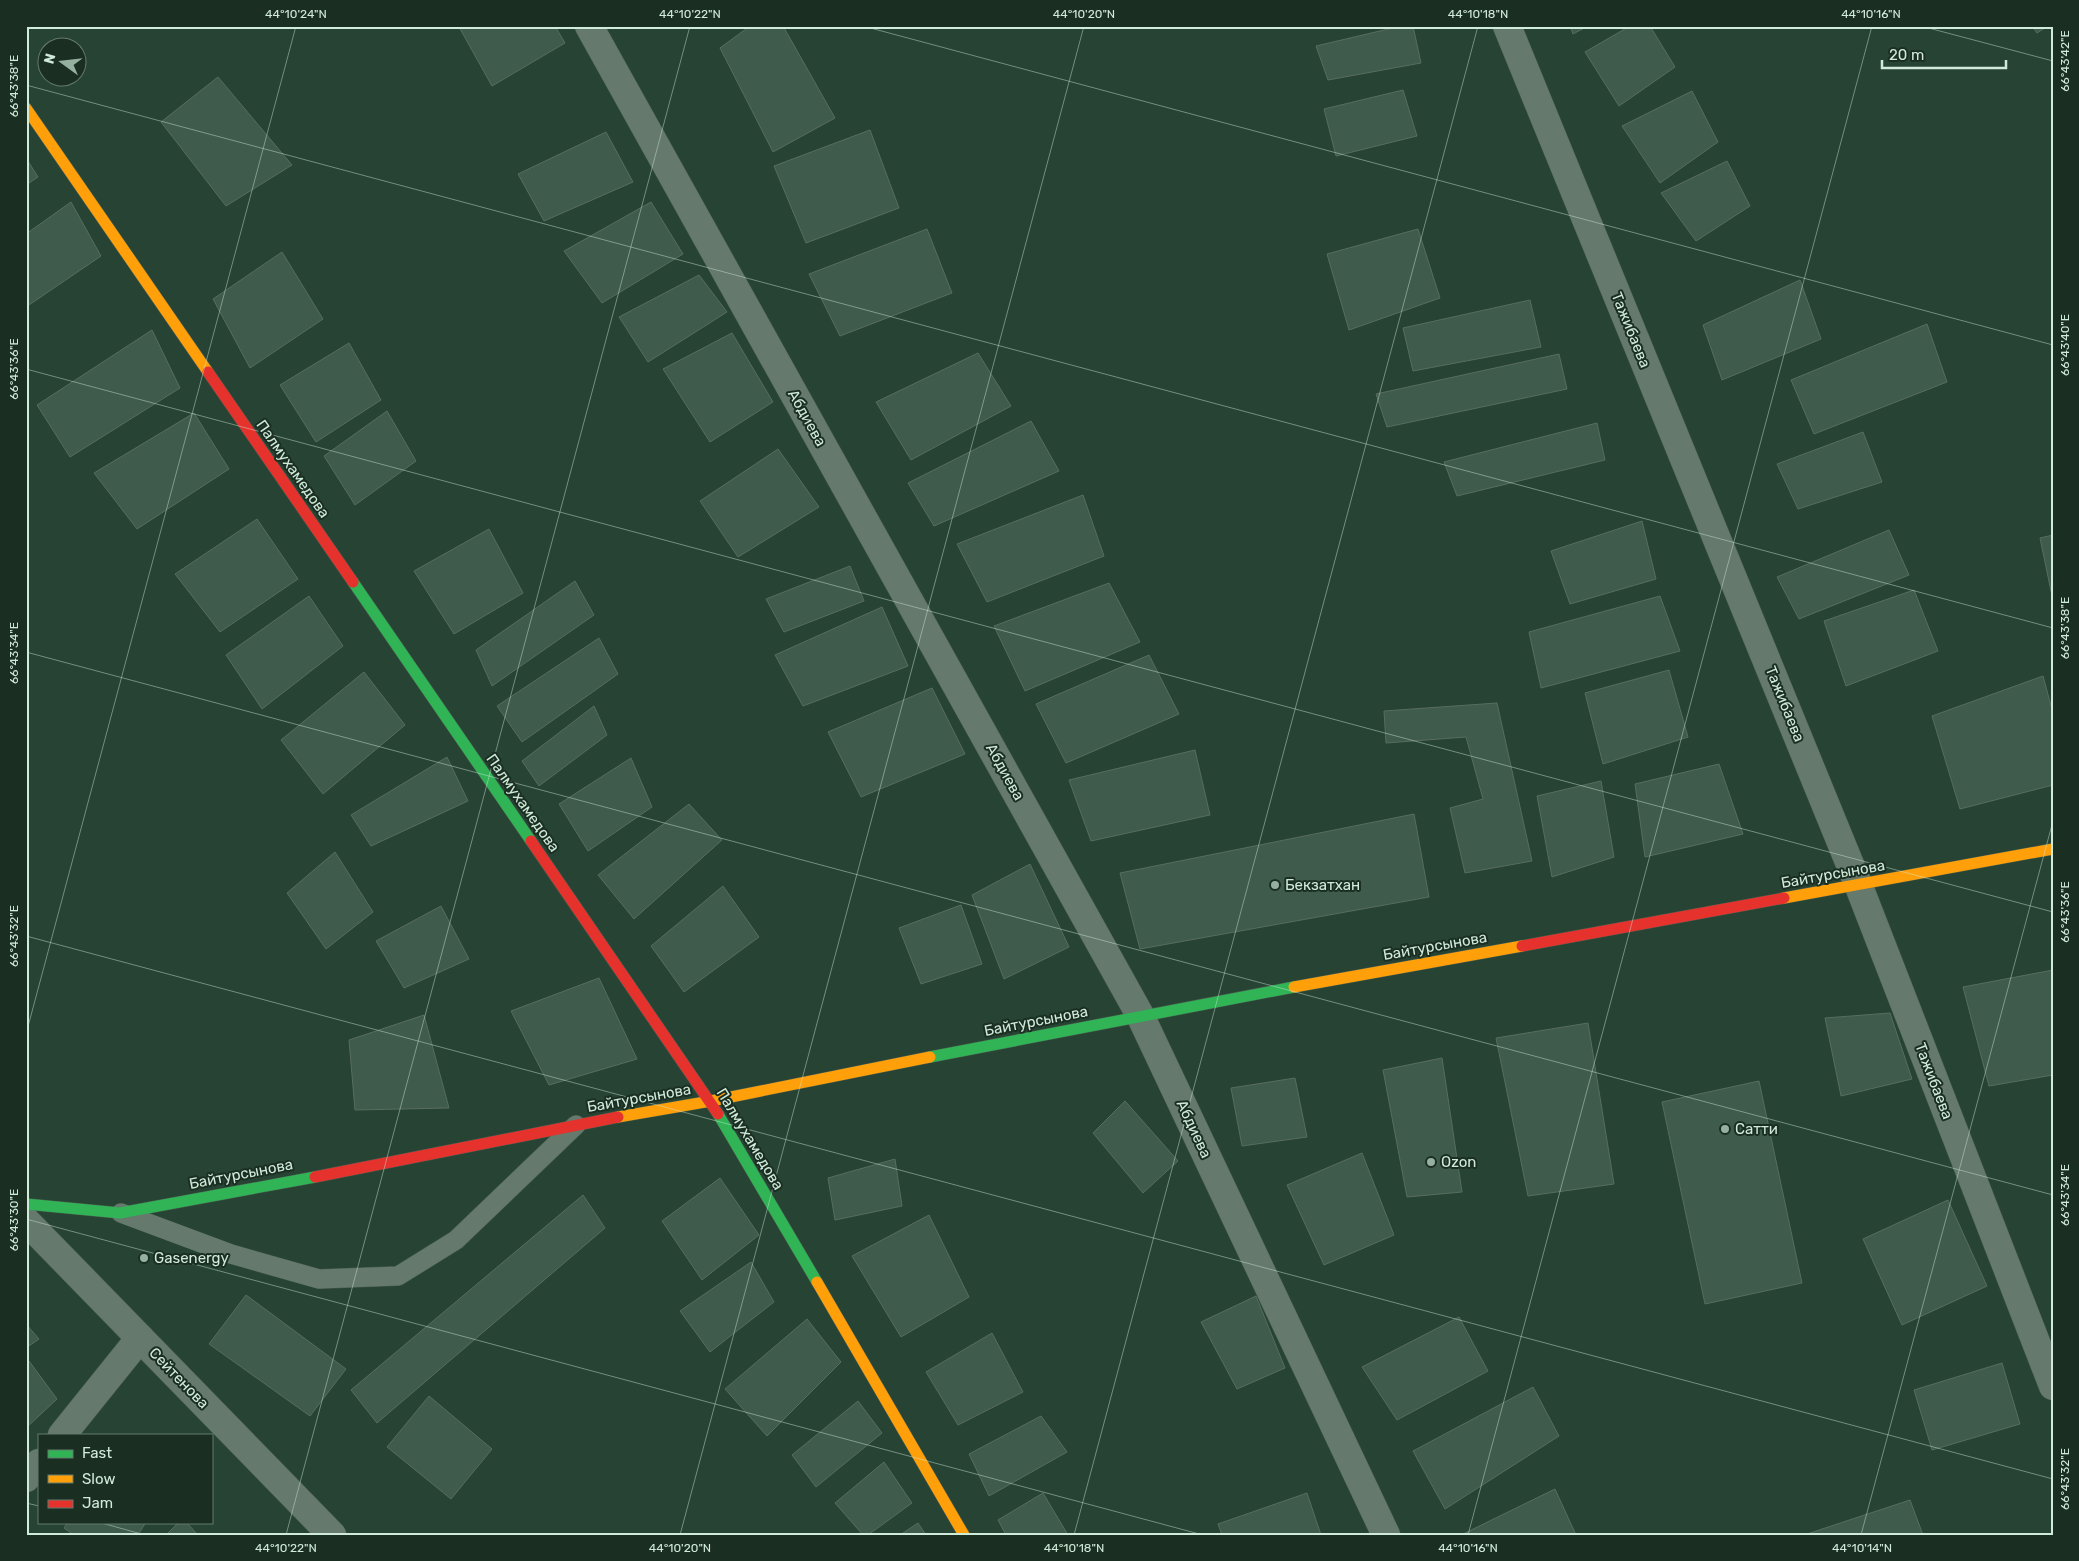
<svg xmlns="http://www.w3.org/2000/svg" width="2079" height="1561" font-family="Rubik,sans-serif">
<style>
.building{fill:#3f5b4c;stroke:#576d60}
.lines{fill:none;stroke-linecap:round;stroke-linejoin:round}
.lane-casing{stroke:#495e52;stroke-width:20}
.street-casing{stroke:#495e52;stroke-width:29}
.fast-casing{stroke:#495e52;stroke-width:12}
.slow-casing{stroke:#495e52;stroke-width:12}
.jam-casing{stroke:#495e52;stroke-width:12}
.lane{stroke:#65796d;stroke-width:19}
.street{stroke:#65796d;stroke-width:28}
.fast{stroke:#30b455;stroke-width:11}
.slow{stroke:#ff9f0a;stroke-width:11}
.jam{stroke:#e5322d;stroke-width:11}
.ticks{fill:none;stroke:#d1ebda;stroke-width:1;stroke-opacity:0.45}
.poi-dot{fill:#96b0a0;stroke:#1a2e22;stroke-width:2}
.labels{text-anchor:middle;dominant-baseline:central;stroke-width:4;stroke-linejoin:round;paint-order:stroke}
.street-label{font-size:15px;fill:#d1ebda;stroke:#1a2e22}
.poi-label{font-size:15px;fill:#d1ebda;stroke:#1a2e22;text-anchor:start}
.neatline{fill:none;stroke:#d1ebda;stroke-width:2}
.ticks-label{font-size:12px;text-anchor:middle;fill:#d1ebda}
</style>
<rect width="100%" height="100%" fill="#274333"/>
<g class="building">
<path d="M555,26L565,43L492,86L459,27Z"/>
<path d="M750,26H783L835,118L773,152L720,48Z"/>
<path d="M1401,26H1413L1421,63L1328,80L1316,46Z"/>
<path d="M1570,26H1588L1573,34Z"/>
<path d="M1630,26H1650L1675,67L1619,106L1585,52Z"/>
<path d="M2032,26H2048L2037,33Z"/>
<path d="M218,77L292,165L226,206L161,122Z"/>
<path d="M1403,90L1417,136L1336,156L1324,109Z"/>
<path d="M1692,91L1718,142L1660,183L1622,126Z"/>
<path d="M870,130L899,208L806,243L774,166Z"/>
<path d="M606,132L633,182L544,221L518,174Z"/>
<path d="M26,158L38,177L26,185Z"/>
<path d="M1727,161L1750,206L1696,241L1661,193Z"/>
<path d="M71,202L101,256L26,307V234Z"/>
<path d="M651,202L683,254L602,303L564,251Z"/>
<path d="M927,229L952,293L840,336L809,274Z"/>
<path d="M1418,229L1440,298L1349,330L1327,254Z"/>
<path d="M282,252L323,319L250,368L213,299Z"/>
<path d="M699,275L727,312L648,362L619,317Z"/>
<path d="M1800,280L1821,339L1722,380L1703,325Z"/>
<path d="M1530,300L1541,347L1413,371L1403,328Z"/>
<path d="M1927,324L1947,382L1814,434L1791,380Z"/>
<path d="M152,330L180,388L70,457L37,405Z"/>
<path d="M732,333L773,402L710,442L663,369Z"/>
<path d="M349,343L381,400L316,442L280,385Z"/>
<path d="M978,353L1011,406L911,460L876,402Z"/>
<path d="M1559,354L1567,389L1387,427L1376,394Z"/>
<path d="M387,411L416,461L355,505L324,456Z"/>
<path d="M194,413L229,469L137,529L94,473Z"/>
<path d="M1031,421L1059,471L934,526L908,483Z"/>
<path d="M1597,423L1605,460L1457,496L1444,462Z"/>
<path d="M1863,432L1882,482L1798,509L1777,464Z"/>
<path d="M778,449L819,507L738,557L700,501Z"/>
<path d="M1083,495L1104,556L987,602L957,544Z"/>
<path d="M257,519L298,579L220,632L175,574Z"/>
<path d="M1642,521L1656,579L1570,604L1551,551Z"/>
<path d="M489,529L523,593L454,634L414,571Z"/>
<path d="M1889,530L1909,575L1799,619L1777,577Z"/>
<path d="M2053,535V596H2052L2040,538Z"/>
<path d="M850,566L864,601L784,632L766,599Z"/>
<path d="M575,581L594,615L492,686L476,650Z"/>
<path d="M1109,583L1140,642L1025,691L994,626Z"/>
<path d="M1914,590L1938,651L1846,686L1824,621Z"/>
<path d="M309,596L343,646L262,709L226,655Z"/>
<path d="M1660,596L1680,651L1541,688L1529,632Z"/>
<path d="M882,607L908,666L803,706L775,655Z"/>
<path d="M599,638L618,674L522,742L497,706Z"/>
<path d="M1149,655L1179,714L1066,763L1036,704Z"/>
<path d="M1669,670L1688,737L1603,764L1585,693Z"/>
<path d="M364,672L405,725L323,794L281,740Z"/>
<path d="M2043,676L2053,713V785L1960,809L1932,716Z"/>
<path d="M932,688L965,754L861,797L828,732Z"/>
<path d="M1497,703L1532,861L1465,873L1450,808L1483,799L1466,737L1386,743L1384,711Z"/>
<path d="M594,706L607,735L539,786L522,761Z"/>
<path d="M1195,750L1210,815L1091,841L1069,780Z"/>
<path d="M447,757L468,801L371,846L351,815Z"/>
<path d="M631,758L652,807L588,851L559,804Z"/>
<path d="M1719,764L1743,834L1645,857L1635,784Z"/>
<path d="M1601,781L1614,857L1552,877L1537,796Z"/>
<path d="M689,804L722,840L634,919L598,875Z"/>
<path d="M1414,814L1429,897L1140,949L1120,873Z"/>
<path d="M335,852L373,912L326,949L287,893Z"/>
<path d="M1030,864L1069,947L1004,979L972,895Z"/>
<path d="M723,886L759,937L684,992L651,946Z"/>
<path d="M961,905L982,964L921,984L899,928Z"/>
<path d="M441,906L469,959L404,988L376,941Z"/>
<path d="M2053,970V1075L1989,1086L1963,987Z"/>
<path d="M599,978L637,1059L549,1085L511,1011Z"/>
<path d="M1890,1013L1912,1079L1841,1096L1825,1018Z"/>
<path d="M424,1015L449,1108L355,1110L349,1040Z"/>
<path d="M1588,1023L1614,1184L1528,1196L1496,1038Z"/>
<path d="M1442,1058L1462,1192L1407,1197L1383,1070Z"/>
<path d="M1295,1078L1307,1137L1242,1146L1231,1088Z"/>
<path d="M1759,1081L1802,1283L1705,1304L1662,1102Z"/>
<path d="M1125,1101L1178,1161L1143,1193L1093,1133Z"/>
<path d="M1362,1153L1394,1235L1324,1265L1287,1185Z"/>
<path d="M895,1159L902,1206L835,1220L828,1178Z"/>
<path d="M720,1178L759,1235L702,1280L662,1221Z"/>
<path d="M583,1195L605,1228L377,1423L351,1390Z"/>
<path d="M1948,1200L1987,1286L1902,1325L1863,1239Z"/>
<path d="M929,1215L969,1297L901,1337L852,1256Z"/>
<path d="M751,1262L774,1302L710,1352L680,1311Z"/>
<path d="M246,1295L346,1369L310,1416L209,1344Z"/>
<path d="M1256,1296L1285,1368L1237,1389L1201,1322Z"/>
<path d="M1459,1317L1488,1371L1397,1420L1362,1367Z"/>
<path d="M807,1319L841,1362L767,1436L725,1389Z"/>
<path d="M26,1324L39,1339L26,1348Z"/>
<path d="M992,1333L1023,1392L958,1425L926,1372Z"/>
<path d="M29,1361L57,1399L26,1428V1363Z"/>
<path d="M2002,1363L2020,1424L1932,1450L1914,1390Z"/>
<path d="M1533,1387L1559,1436L1445,1509L1413,1451Z"/>
<path d="M429,1396L492,1449L451,1499L387,1447Z"/>
<path d="M858,1401L882,1433L816,1487L792,1455Z"/>
<path d="M1041,1416L1067,1452L989,1496L969,1454Z"/>
<path d="M884,1462L912,1503L868,1535H863L835,1503Z"/>
<path d="M1555,1489L1576,1535H1461Z"/>
<path d="M1043,1493L1068,1535H1006L998,1520Z"/>
<path d="M1307,1493L1321,1535H1222L1218,1524Z"/>
<path d="M1910,1500L1923,1535H1804Z"/>
<path d="M68,1522H146L138,1535H74L64,1528Z"/>
<path d="M179,1522H186L198,1535H166Z"/>
<path d="M918,1523L926,1535H900Z"/>
</g>
<g class="lines">
<g class="lane-casing">
<path id="lane" d="M121,1213L231,1254L319,1279L398,1276L456,1240L576,1125"/>
</g>
<g class="street-casing">
<g id="street">
<path d="M589,26L1140,1015L1386,1535"/>
<path d="M1507,26L1858,884L2053,1386"/>
<path d="M26,1221L332,1535"/>
<path d="M62,1435L140,1338"/>
<path d="M26,1478L39,1463"/>
</g>
</g>
<g class="fast-casing">
<g id="fast">
<path d="M353,582L531,841"/>
<path d="M930,1057L1294,987"/>
<path d="M718,1114L817,1282"/>
<path d="M26,1204L120,1213L315,1177"/>
</g>
</g>
<g class="slow-casing">
<g id="slow">
<path d="M26,108L208,372"/>
<path d="M1784,898L2053,849"/>
<path d="M1294,987L1522,946"/>
<path d="M618,1117L711,1101L930,1057"/>
<path d="M817,1282L964,1535"/>
</g>
</g>
<g class="jam-casing">
<g id="jam">
<path d="M208,372L353,582"/>
<path d="M531,841L718,1114"/>
<path d="M1522,946L1784,898"/>
<path d="M315,1177L618,1117"/>
</g>
</g>
<use href="#lane" class="lane"/>
<use href="#street" class="street"/>
<use href="#fast" class="fast"/>
<use href="#slow" class="slow"/>
<use href="#jam" class="jam"/>
</g>
<path class="ticks" d="M863,26L2053,345M1921,26L2053,61M26,85L2053,628M26,369L2053,912M26,652L2053,1195M26,936L2053,1479M26,1034L296,26M26,1219L1203,1535M26,1503L39,1506M98,1522L145,1535M286,1535L690,26M680,1535L1084,26M1074,1535L1478,26M1468,1535L1872,26M1861,1535L2053,821"/>
<g class="poi-dot">
<circle cx="1275" cy="885" r="5"/>
<circle cx="1725" cy="1129" r="5"/>
<circle cx="1431" cy="1162" r="5"/>
<circle cx="144" cy="1258" r="5"/>
</g>
<g class="labels">
<g class="street-label">
<text transform="translate(1631 330) rotate(68)">Тажибаева</text>
<text transform="translate(807 418) rotate(61)">Абдиева</text>
<text transform="translate(293 469) rotate(55)">Палмухамедова</text>
<text transform="translate(1785 704) rotate(68)">Тажибаева</text>
<text transform="translate(1005 772) rotate(61)">Абдиева</text>
<text transform="translate(523 803) rotate(55)">Палмухамедова</text>
<text transform="translate(1833 874) rotate(-10)">Байтурсынова</text>
<text transform="translate(1435 946) rotate(-10)">Байтурсынова</text>
<text transform="translate(1036 1021) rotate(-11)">Байтурсынова</text>
<text transform="translate(1934 1081) rotate(69)">Тажибаева</text>
<text transform="translate(639 1098) rotate(-10)">Байтурсынова</text>
<text transform="translate(1194 1129) rotate(65)">Абдиева</text>
<text transform="translate(750 1139) rotate(59)">Палмухамедова</text>
<text transform="translate(241 1174) rotate(-11)">Байтурсынова</text>
<text transform="translate(179 1378) rotate(46)">Сейтенова</text>
</g>
<g class="poi-label">
<text x="1285" y="885">Бекзатхан</text>
<text x="1735" y="1129">Сатти</text>
<text x="1441" y="1162">Ozon</text>
<text x="154" y="1258">Gasenergy</text>
</g>
</g>
<rect width="2079" height="1561" fill="none" stroke="#1a2e22" stroke-width="55"/>
<rect x="38" y="1434" width="175" height="90" fill="#1a2e22" stroke="#637a6c"/>
<rect x="48" y="1450" width="25" height="8" fill="#30b455" stroke="#637a6c"/>
<text x="82" y="1458" font-size="15" fill="#d1ebda">Fast</text>
<rect x="48" y="1475" width="25" height="8" fill="#ff9f0a" stroke="#637a6c"/>
<text x="82" y="1484" font-size="15" fill="#d1ebda">Slow</text>
<rect x="48" y="1500" width="25" height="8" fill="#e5322d" stroke="#637a6c"/>
<text x="82" y="1508" font-size="15" fill="#d1ebda">Jam</text>
<g transform="translate(62 62) rotate(285)"><circle r="24" fill="#1a2e22" stroke="#637a6c"/>
<path d="M0-4L9 19L0 12L-9 19Z" fill="#96b0a0"/>
<text y="-8" font-size="14" font-weight="bold" text-anchor="middle" fill="#d1ebda">N</text>
</g>
<path d="M1882 60v8h124v-8" fill="none" stroke="#d1ebda" stroke-width="2.5"/>
<text x="1889" y="60" font-size="15" fill="#d1ebda" stroke="#1a2e22" stroke-width="4" paint-order="stroke">20 m</text>
<rect x="28" y="28" width="2024" height="1506" class="neatline"/>
<g class="ticks-label">
<text x="296" y="18">44°10'24"N</text>
<text x="690" y="18">44°10'22"N</text>
<text x="1084" y="18">44°10'20"N</text>
<text x="1478" y="18">44°10'18"N</text>
<text x="1871" y="18">44°10'16"N</text>
<text transform="translate(2065 61) rotate(-90)" y="4">66°43'42"E</text>
<text transform="translate(14 86) rotate(-90)" y="4">66°43'38"E</text>
<text transform="translate(2065 345) rotate(-90)" y="4">66°43'40"E</text>
<text transform="translate(14 369) rotate(-90)" y="4">66°43'36"E</text>
<text transform="translate(2065 628) rotate(-90)" y="4">66°43'38"E</text>
<text transform="translate(14 653) rotate(-90)" y="4">66°43'34"E</text>
<text transform="translate(2065 912) rotate(-90)" y="4">66°43'36"E</text>
<text transform="translate(14 936) rotate(-90)" y="4">66°43'32"E</text>
<text transform="translate(2065 1195) rotate(-90)" y="4">66°43'34"E</text>
<text transform="translate(14 1220) rotate(-90)" y="4">66°43'30"E</text>
<text transform="translate(2065 1479) rotate(-90)" y="4">66°43'32"E</text>
<text x="286" y="1552">44°10'22"N</text>
<text x="680" y="1552">44°10'20"N</text>
<text x="1074" y="1552">44°10'18"N</text>
<text x="1468" y="1552">44°10'16"N</text>
<text x="1862" y="1552">44°10'14"N</text>
</g>
</svg>
